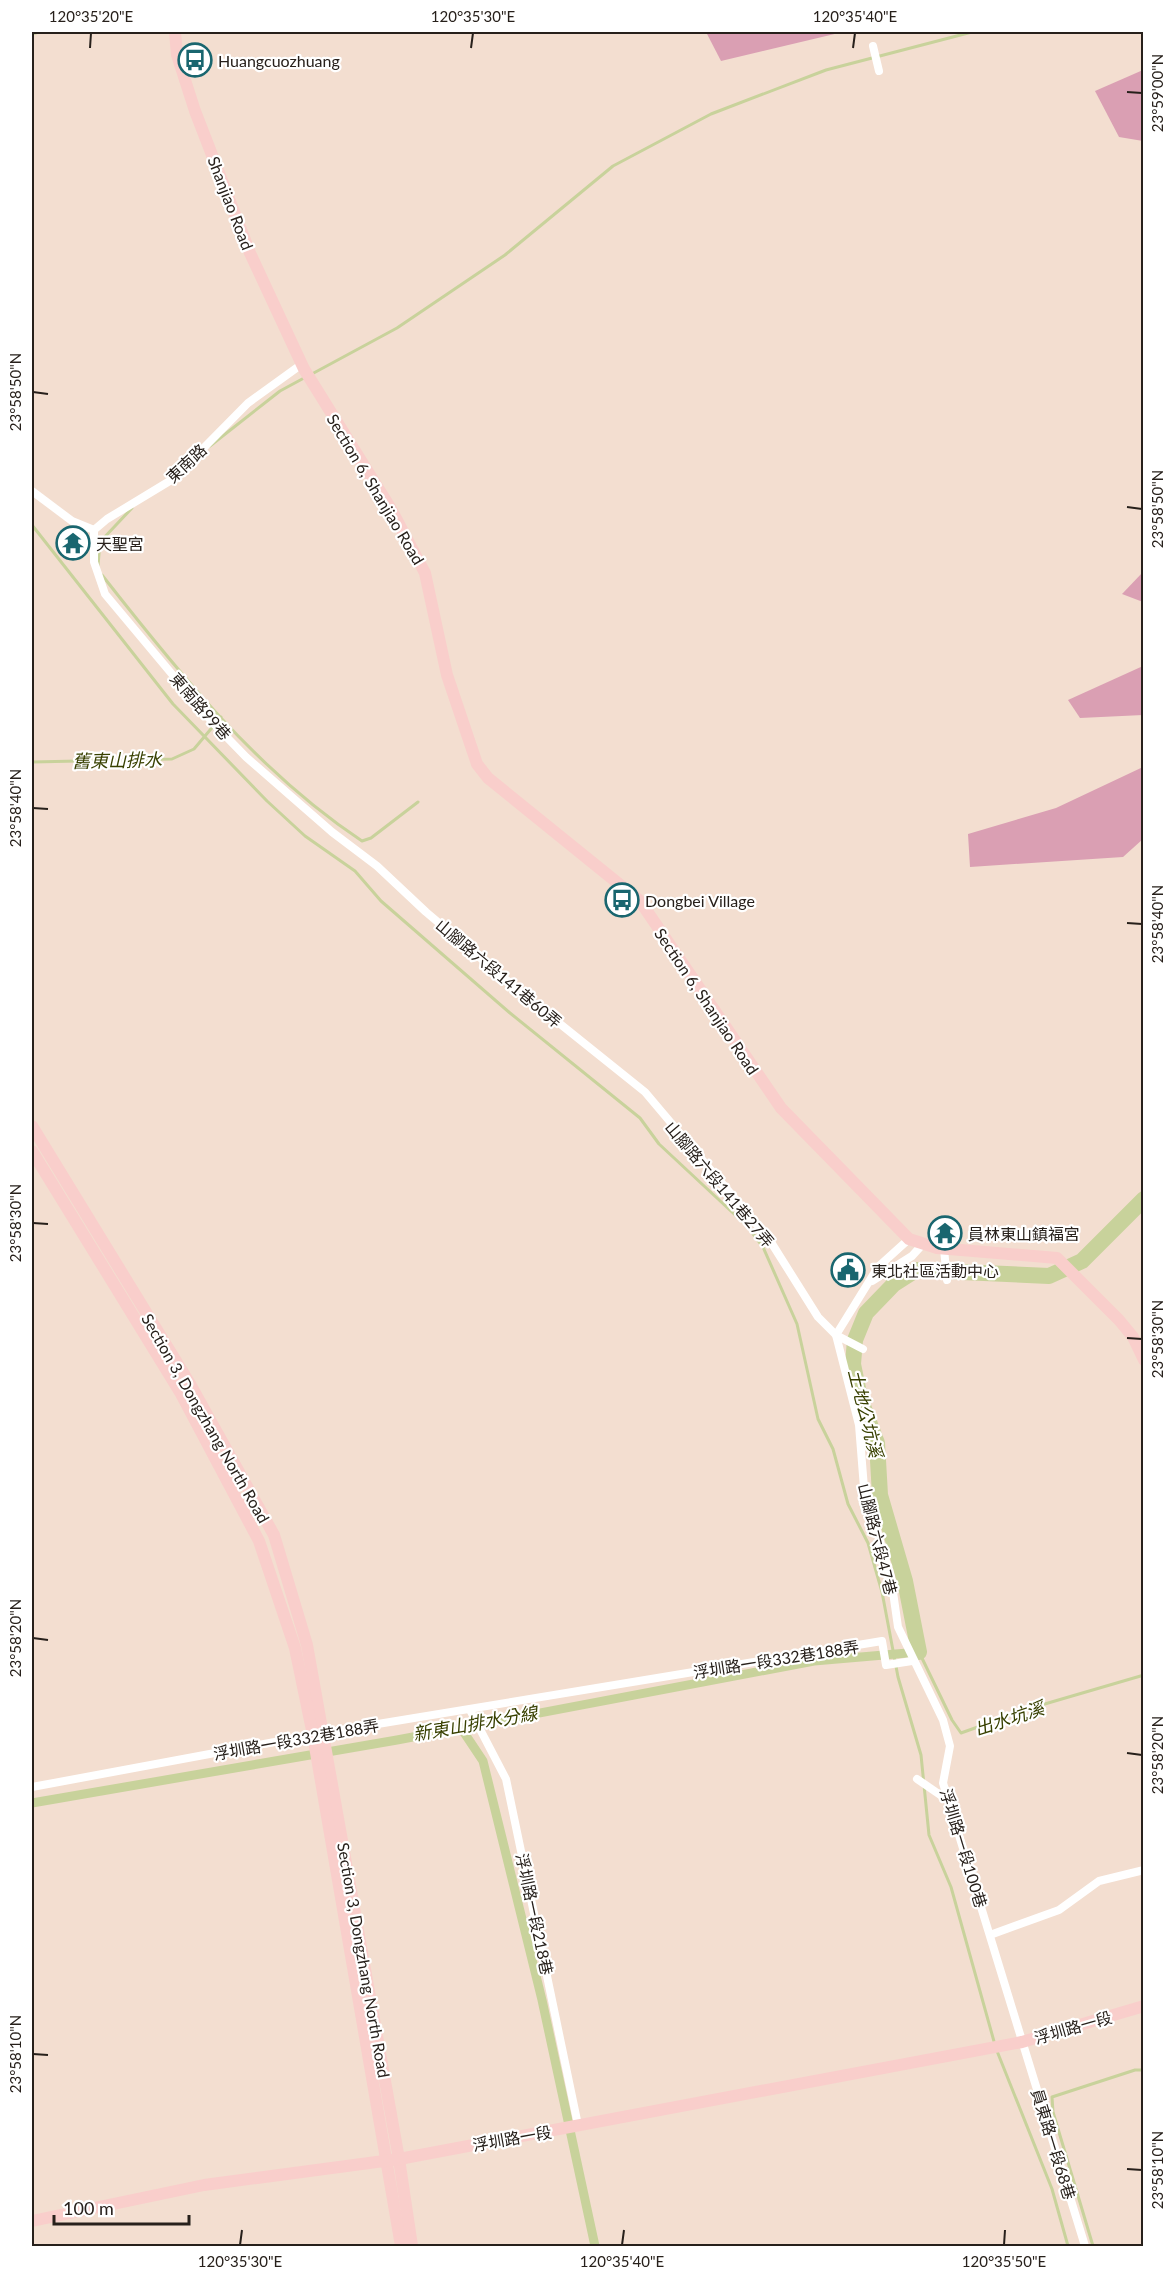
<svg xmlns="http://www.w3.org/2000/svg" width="1175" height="2278" font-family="Lato,'Noto Sans TC',sans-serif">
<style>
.forest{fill:#da9fb3}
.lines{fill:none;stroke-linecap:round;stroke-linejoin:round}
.stream{stroke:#c8d29b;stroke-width:3}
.canal{stroke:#c8d29b;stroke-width:9}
.river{stroke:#c8d29b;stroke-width:16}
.street{stroke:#fff;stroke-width:8}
.secondary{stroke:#f9cecb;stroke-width:12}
.ticks{fill:none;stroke:#27201b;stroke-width:2}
.labels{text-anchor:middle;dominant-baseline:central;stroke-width:4.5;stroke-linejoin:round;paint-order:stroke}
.poi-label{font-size:16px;fill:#27201b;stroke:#fff;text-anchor:start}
.street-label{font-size:16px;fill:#27201b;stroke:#fff}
.water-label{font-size:18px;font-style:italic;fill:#384000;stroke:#fff}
.neatline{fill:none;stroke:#27201b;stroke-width:2}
.ticks-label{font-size:15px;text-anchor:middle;fill:#27201b}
</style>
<rect width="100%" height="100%" fill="#f3ded0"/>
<g class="forest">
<path d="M706,32H843L721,61Z"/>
<path d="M1143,70V141L1119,137L1095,91Z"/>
<path d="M1143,572V602L1122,594Z"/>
<path d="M1143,666V715L1080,718L1068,700Z"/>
<path d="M1143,767V839L1123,857L970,867L968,834L1056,808Z"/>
</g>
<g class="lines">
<g class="stream">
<path d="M32,34L39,32"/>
<path d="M310,375L397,328L505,255L613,166L711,114L826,70L972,32"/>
<path d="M210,446L280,391L304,378"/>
<path d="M32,525L173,704L267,801L305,836L355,871L381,901L510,1013L640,1118L659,1144L747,1226L763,1247L797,1324L818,1419L833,1449L848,1504L868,1543L882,1592L898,1677L921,1755L929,1835L951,1887L995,2045"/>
<path d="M98,566L100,542L132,508"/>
<path d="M102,575C178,672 258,772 362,841L371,838L418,802"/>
<path d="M32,762L172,759L194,749L221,717"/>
<path d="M919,1652L952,1720L961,1733L1031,1708L1144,1675"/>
<path d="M997,2051L1052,2189L1068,2246"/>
<path d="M1093,2246L1053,2112L1052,2097L1135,2070H1144"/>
</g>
<g class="canal">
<path d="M461,1728L483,1761L542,2000L595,2246"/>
<path d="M32,1803L397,1740L814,1661L919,1652"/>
</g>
<path class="river" d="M919,1652L905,1581L880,1495L877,1443L860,1398L853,1364L855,1340L866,1313L894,1284L916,1270L1049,1276L1082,1261L1144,1199"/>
<g class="street">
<path d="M873,46L879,71"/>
<path d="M32,491L72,521L94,530"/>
<path d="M94,530V562L105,594L212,722L246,757L332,832L377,866L426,912L529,999L645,1092L769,1239L818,1317L836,1335L863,1349"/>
<path d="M94,530L107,519L173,479L248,403L302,364"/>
<path d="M909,1239L878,1267L836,1335L859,1425L864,1488L891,1578L898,1627L943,1720L950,1746L943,1783L1085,2246"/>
<path d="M944,1249L947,1280"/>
<path d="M872,1281L912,1256L922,1245"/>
<path d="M470,1710L506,1779L578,2125"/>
<path d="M917,1779L949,1801"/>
<path d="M32,1787L323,1733L882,1641L886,1665L912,1661"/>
<path d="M990,1935L1059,1910L1099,1881L1144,1870"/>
</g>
<g class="secondary">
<path d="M175,32L177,55L195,111L250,253L304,369L391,509L425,573L447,675L477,764L488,778L640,901L781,1108L909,1239L937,1248L1057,1258L1119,1320L1133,1337L1144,1360"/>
<path d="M32,1126L190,1384L274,1535L307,1645L399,2159L412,2246"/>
<path d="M32,1151L180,1392L259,1541L295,1648L313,1735L401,2246"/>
<path d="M32,2221L204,2185L399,2159L1022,2042L1144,2006"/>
</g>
</g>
<path class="ticks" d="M90,48L91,33M471,48L473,33M853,48L855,33M1127,92L1142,93M33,392L48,394M1127,507L1142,509M33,808L48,809M1127,923L1142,924M33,1223L48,1224M1127,1338L1142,1339M33,1638L48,1640M1127,1753L1142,1755M33,2054L48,2055M1127,2169L1142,2170M240,2245L242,2230M622,2245L624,2230M1004,2245L1005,2230"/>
<defs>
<g id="bus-ring" transform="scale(1.725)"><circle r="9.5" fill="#fff" stroke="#19666f" stroke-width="1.5"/><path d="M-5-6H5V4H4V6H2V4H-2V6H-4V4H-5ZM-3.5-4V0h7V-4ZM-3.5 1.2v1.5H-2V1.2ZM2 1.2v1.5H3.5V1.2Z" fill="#19666f"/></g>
<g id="temple-ring" transform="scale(1.725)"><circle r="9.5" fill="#fff" stroke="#19666f" stroke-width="1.5"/><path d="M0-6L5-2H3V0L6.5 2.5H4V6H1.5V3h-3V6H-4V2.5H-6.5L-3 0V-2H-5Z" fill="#19666f"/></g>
<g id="civic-ring" transform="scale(1.725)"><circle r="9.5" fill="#fff" stroke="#19666f" stroke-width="1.5"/><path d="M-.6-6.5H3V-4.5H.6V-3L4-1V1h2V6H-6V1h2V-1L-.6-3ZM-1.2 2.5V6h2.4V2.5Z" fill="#19666f"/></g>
</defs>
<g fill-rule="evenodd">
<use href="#bus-ring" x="195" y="60"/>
<use href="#temple-ring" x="73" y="543"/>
<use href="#bus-ring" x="622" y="900"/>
<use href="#temple-ring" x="945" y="1233"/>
<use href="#civic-ring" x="848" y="1270"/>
</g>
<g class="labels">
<g class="poi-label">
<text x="218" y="60">Huangcuozhuang</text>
<text x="96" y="543">天聖宮</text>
<text x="645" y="900">Dongbei Village</text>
<text x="968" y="1233">員林東山鎮福宮</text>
<text x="871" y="1270">東北社區活動中心</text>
</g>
<g class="street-label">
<text transform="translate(231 203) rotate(69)">Shanjiao Road</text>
<text transform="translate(186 463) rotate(-43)">東南路</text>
<text transform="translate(376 489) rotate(59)">Section 6, Shanjiao Road</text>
<text transform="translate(201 706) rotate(49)">東南路99巷</text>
<text transform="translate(499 973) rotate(40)">山腳路六段141巷60弄</text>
<text transform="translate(707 1001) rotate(56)">Section 6, Shanjiao Road</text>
<text transform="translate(720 1184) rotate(50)">山腳路六段141巷27弄</text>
<text transform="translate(206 1418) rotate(60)">Section 3, Dongzhang North Road</text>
<text transform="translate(878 1539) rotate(76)">山腳路六段47巷</text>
<text transform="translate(776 1659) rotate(-9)">浮圳路一段332巷188弄</text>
<text transform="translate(296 1739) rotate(-10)">浮圳路一段332巷188弄</text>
<text transform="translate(964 1848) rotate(73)">浮圳路一段100巷</text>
<text transform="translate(535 1914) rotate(78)">浮圳路一段218巷</text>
<text transform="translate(364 1960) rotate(80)">Section 3, Dongzhang North Road</text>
<text transform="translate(1073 2027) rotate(-16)">浮圳路一段</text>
<text transform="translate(512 2138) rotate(-10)">浮圳路一段</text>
<text transform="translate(1054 2144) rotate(73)">員東路一段68巷</text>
</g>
<g class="water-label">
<text transform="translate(117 760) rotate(-1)">舊東山排水</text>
<text transform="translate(866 1413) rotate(76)">土地公坑溪</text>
<text transform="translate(1009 1718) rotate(-18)">出水坑溪</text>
<text transform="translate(475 1723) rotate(-10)">新東山排水分線</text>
</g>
</g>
<rect width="1175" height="2278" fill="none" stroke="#ffffff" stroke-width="66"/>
<path d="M54 2215v9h135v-9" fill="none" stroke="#27201b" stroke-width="3"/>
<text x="63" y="2215" font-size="18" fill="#27201b" stroke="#ffffff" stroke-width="4.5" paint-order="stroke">100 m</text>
<rect x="33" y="33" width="1109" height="2212" class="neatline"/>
<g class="ticks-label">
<text x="91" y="22">120°35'20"E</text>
<text x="473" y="22">120°35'30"E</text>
<text x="855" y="22">120°35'40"E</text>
<text transform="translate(1158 93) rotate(-90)" y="5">23°59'00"N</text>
<text transform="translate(16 392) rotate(-90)" y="5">23°58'50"N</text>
<text transform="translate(1158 509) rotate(-90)" y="5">23°58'50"N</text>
<text transform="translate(16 808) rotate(-90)" y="5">23°58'40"N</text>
<text transform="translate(1158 924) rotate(-90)" y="5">23°58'40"N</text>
<text transform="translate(16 1223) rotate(-90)" y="5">23°58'30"N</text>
<text transform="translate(1158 1339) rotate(-90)" y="5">23°58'30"N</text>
<text transform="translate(16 1638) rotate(-90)" y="5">23°58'20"N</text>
<text transform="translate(1158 1755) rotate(-90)" y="5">23°58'20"N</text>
<text transform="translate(16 2054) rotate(-90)" y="5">23°58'10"N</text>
<text transform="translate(1158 2170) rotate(-90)" y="5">23°58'10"N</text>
<text x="240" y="2267">120°35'30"E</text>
<text x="622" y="2267">120°35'40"E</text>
<text x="1004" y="2267">120°35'50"E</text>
</g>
</svg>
